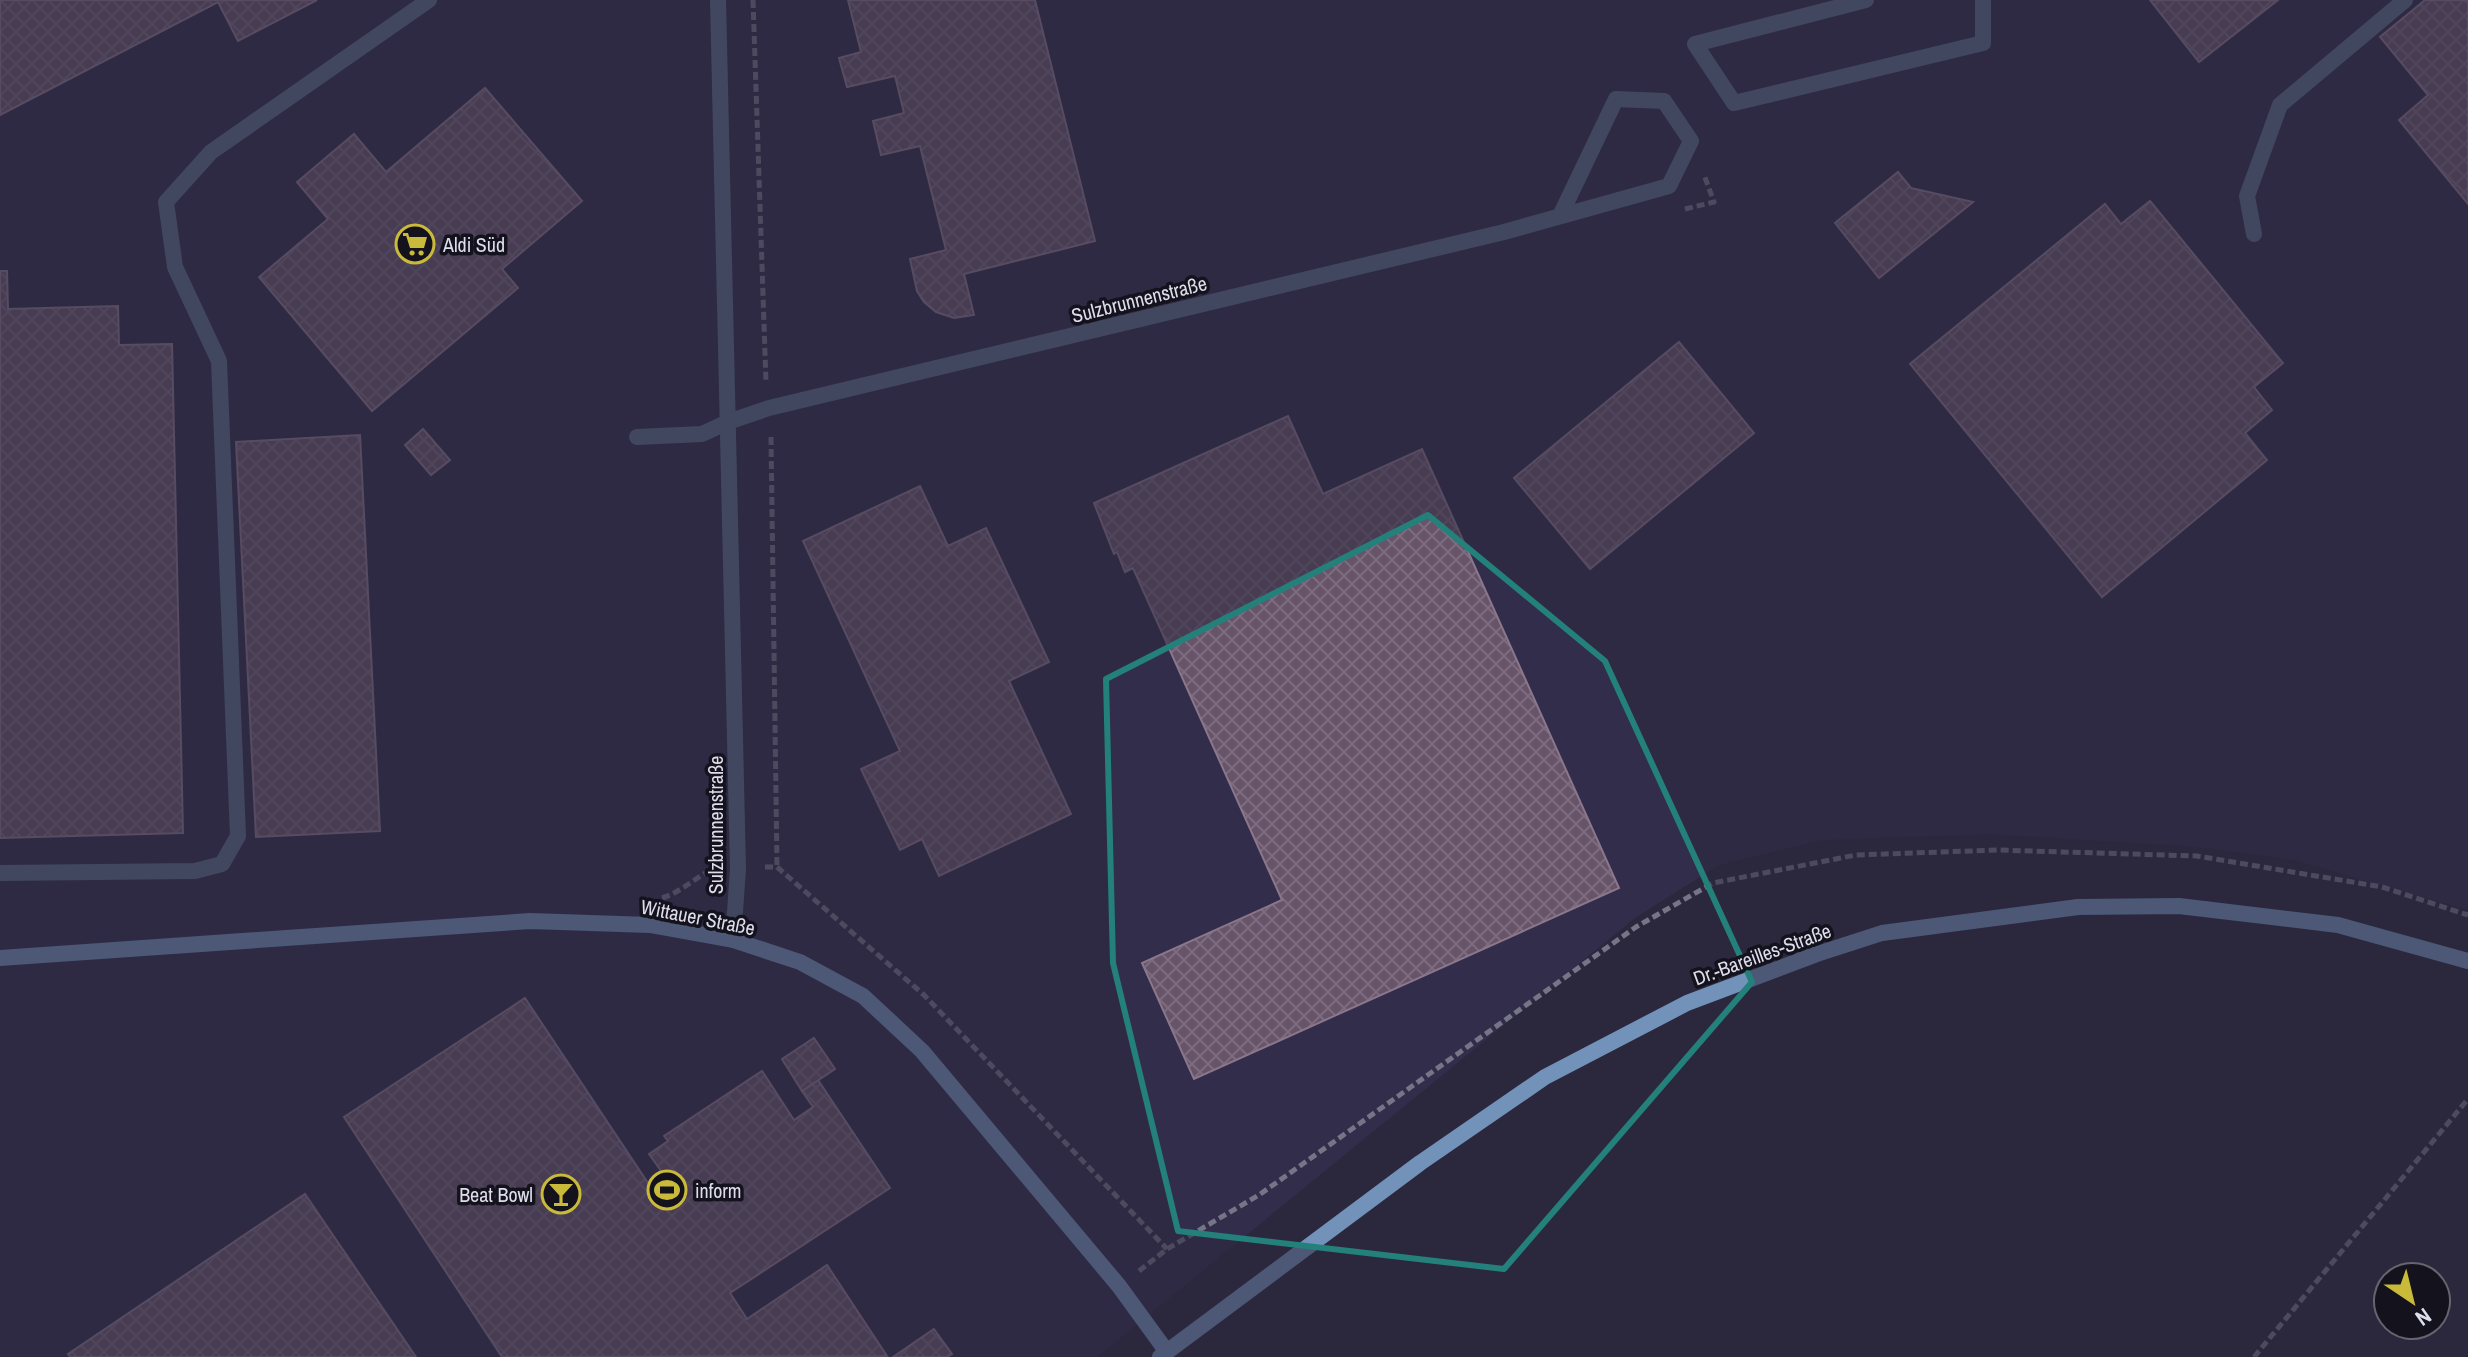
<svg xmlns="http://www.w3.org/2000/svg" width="2468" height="1357" font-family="'Archivo Narrow',sans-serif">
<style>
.built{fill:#312d4a}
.building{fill:url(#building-cross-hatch);stroke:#8b778c;stroke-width:2}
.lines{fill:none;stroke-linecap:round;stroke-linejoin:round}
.path{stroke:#767487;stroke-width:5;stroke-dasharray:8 4;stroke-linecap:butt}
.lane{stroke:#5a6d86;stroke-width:16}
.street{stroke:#5a6d86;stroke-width:16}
.secondary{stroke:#7392ba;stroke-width:16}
.marked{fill:none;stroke:#24807a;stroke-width:6;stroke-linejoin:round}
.labels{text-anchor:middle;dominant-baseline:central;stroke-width:7;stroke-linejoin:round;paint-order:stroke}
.poi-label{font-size:20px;fill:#deddeb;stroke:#14131d;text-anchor:start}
.street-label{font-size:20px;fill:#deddeb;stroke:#14131d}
</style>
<defs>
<pattern id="building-cross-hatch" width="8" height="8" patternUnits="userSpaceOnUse" patternTransform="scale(2)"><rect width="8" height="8" fill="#685469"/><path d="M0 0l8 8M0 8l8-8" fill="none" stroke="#7d6c7f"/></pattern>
</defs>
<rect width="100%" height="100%" fill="#2b283e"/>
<path class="built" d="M0,0H2468V910L2294,860L2199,847L1990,834L1822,840L1719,865L1635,918L1097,1357H0Z"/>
<g class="building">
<path d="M0,0H317L238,41L218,2L0,115Z"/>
<path d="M848,0H1035L1095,241L964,274L974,315L954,318L936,312L924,302L917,291L910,259L946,250L920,146L881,155L873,121L904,113L895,76L847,87L839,58L861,52Z"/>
<path d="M2150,0H2278L2199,62Z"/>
<path d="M2425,0H2468V204L2399,120L2428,95L2380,37Z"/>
<path d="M485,88L582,201L502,269L518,288L372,411L259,277L328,219L297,182L354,134L386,172Z"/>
<path d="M1898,172L1911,188L1973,202L1879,278L1835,223Z"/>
<path d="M2150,201L2283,363L2254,387L2272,410L2245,433L2267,460L2102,597L1910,364L2105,204L2121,224Z"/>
<path d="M0,271H7L8,309L118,306L119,345L172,344L183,833L0,838Z"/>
<path d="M1679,342L1754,433L1590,569L1514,478Z"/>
<path d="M1288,416L1323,494L1422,449L1619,888L1194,1079L1142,963L1282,900L1133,568L1125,572L1117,552L1114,554L1094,503Z"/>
<path d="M423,429L450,460L431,475L405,445Z"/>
<path d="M360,435L380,831L256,837L236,442Z"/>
<path d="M920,486L948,546L986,528L1049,662L1009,681L1071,814L939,876L922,839L900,850L861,769L900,751L803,541Z"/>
<path d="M525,998L654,1192L669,1182L649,1154L668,1141L664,1136L762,1071L794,1120L813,1107L802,1091L818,1080L890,1188L730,1293L747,1319L827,1265L887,1356L502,1357L344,1117Z"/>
<path d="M814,1038L835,1069L802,1091L782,1059Z"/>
<path d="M305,1194L416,1357H70L68,1354Z"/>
<path d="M934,1329L952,1354L947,1357H893Z"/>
</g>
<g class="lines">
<g class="path">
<path d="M753,0L766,383"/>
<path d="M1685,209L1714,202L1704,175"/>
<path d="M771,437L777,867"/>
<path d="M765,867H777L924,995L1167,1249"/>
<path d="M662,898C681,892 693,879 711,870"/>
<path d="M1139,1271L1167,1249L1259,1195L1636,927L1713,883L1856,855L1998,850L2197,856L2382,887L2468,915"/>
<path d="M2254,1357L2468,1099"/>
</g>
<g class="lane">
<path d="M1866,0L1695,44L1734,103L1983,43V0"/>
<path d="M2254,234L2247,196L2280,105L2405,0"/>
<path d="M637,437L702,434L728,422"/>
<path d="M0,873L195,871L222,864L238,836L219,361L175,267L166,202L211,152L429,0"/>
</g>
<g class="street">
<path d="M718,0L738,869L733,940"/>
<path d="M728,422L769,408L1504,232L1669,186L1691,141L1664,101L1616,99L1560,216"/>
</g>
<g class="secondary">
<path d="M0,958L530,921L650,925L733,940L800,962L863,996L922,1051L1119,1286L1167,1352"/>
<path d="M1160,1357L1420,1163L1545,1077L1687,1003L1817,954L1882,933L2078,907L2179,906L2338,925L2468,961"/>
</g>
</g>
<path d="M0 0H2468V1357H0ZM1428,515L1605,661L1752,982L1504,1269L1178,1231L1113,963L1106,679Z" fill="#2b283e" fill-opacity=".55" fill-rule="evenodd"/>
<path class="marked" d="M1428,515L1605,661L1752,982L1504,1269L1178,1231L1113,963L1106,679Z"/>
<defs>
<g id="supermarket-ring" transform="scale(2)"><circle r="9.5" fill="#14131d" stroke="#c9ba3a" stroke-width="1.5"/><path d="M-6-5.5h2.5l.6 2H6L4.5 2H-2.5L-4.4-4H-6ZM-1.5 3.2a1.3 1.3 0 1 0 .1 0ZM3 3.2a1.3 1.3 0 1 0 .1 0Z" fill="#c9ba3a"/></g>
<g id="stadium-ring" transform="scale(2)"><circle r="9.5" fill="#14131d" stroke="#c9ba3a" stroke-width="1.5"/><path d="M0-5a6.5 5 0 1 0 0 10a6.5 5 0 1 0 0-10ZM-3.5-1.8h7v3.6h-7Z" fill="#c9ba3a"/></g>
<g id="bar-ring" transform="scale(2)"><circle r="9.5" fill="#14131d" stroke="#c9ba3a" stroke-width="1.5"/><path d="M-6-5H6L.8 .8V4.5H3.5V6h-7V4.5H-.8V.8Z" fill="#c9ba3a"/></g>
</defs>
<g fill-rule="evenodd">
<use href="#supermarket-ring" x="415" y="244"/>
<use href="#stadium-ring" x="667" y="1190"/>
<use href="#bar-ring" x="561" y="1194"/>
</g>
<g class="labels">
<g class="poi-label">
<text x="443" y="244">Aldi Süd</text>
<text x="695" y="1190">inform</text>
<text x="533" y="1194" text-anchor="end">Beat Bowl</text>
</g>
<g class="street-label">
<text transform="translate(1139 299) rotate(-14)">Sulzbrunnenstraße</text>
<text transform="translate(715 825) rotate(-90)">Sulzbrunnenstraße</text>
<text transform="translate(698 917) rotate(11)">Wittauer Straße</text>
<text transform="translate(1762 954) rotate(-20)">Dr.-Bareilles-Straße</text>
</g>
</g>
<g transform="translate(2412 1301) rotate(145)"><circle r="38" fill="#14131d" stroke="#65646f" stroke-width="2"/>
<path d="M0-6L14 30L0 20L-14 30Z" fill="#c9ba3a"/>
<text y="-12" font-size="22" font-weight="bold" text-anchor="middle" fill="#deddeb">N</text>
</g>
</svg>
